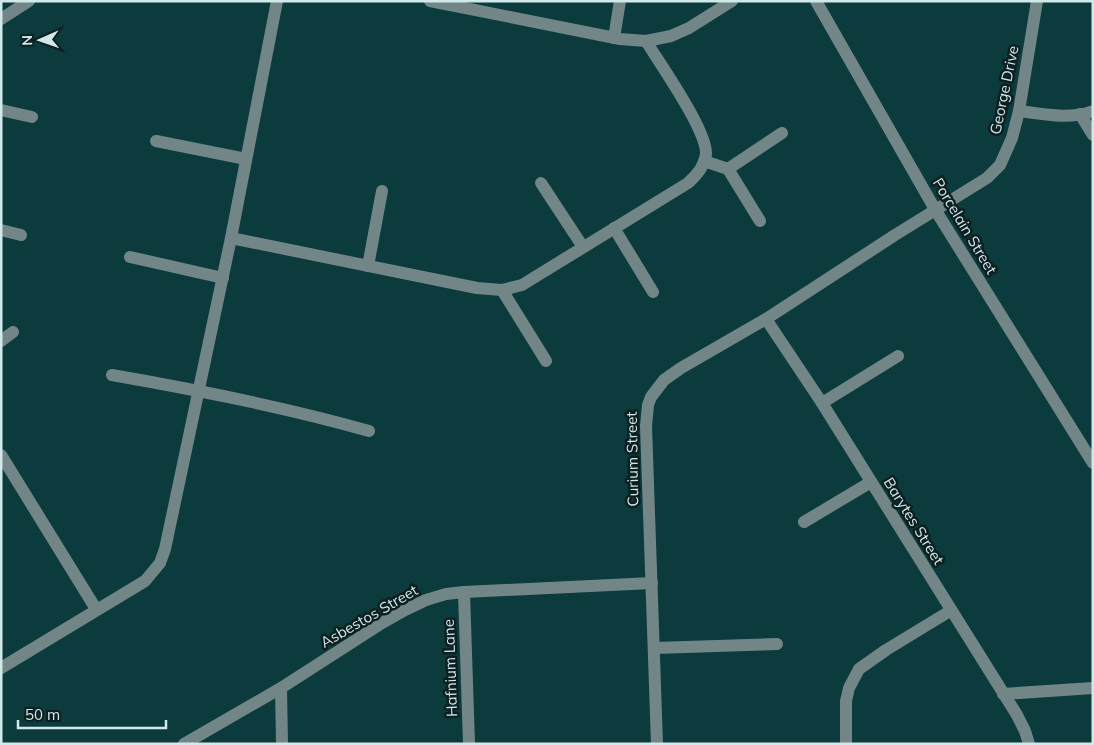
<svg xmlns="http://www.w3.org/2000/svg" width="1094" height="745" font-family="Mulish,sans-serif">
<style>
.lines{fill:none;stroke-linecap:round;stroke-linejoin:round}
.minor{stroke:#738687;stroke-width:12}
.labels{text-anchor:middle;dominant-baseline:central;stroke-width:5;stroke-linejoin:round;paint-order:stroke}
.street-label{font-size:15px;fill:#d2e9ea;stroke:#0d1f20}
</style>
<rect width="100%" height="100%" fill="#0c3b3e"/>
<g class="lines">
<g class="minor">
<path d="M430,1L620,39L646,41L671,36L689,28L732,1"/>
<path d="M816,1L936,211L1093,463"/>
<path d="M1,19L29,1"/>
<path d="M614,38L620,1"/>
<path d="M1,110L32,117"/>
<path d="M1019,111C1043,114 1069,120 1093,111"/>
<path d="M1080,114L1093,135"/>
<path d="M156,141L246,159"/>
<path d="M704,161L728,169L760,221"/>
<path d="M728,169L782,133"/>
<path d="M541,183L583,247"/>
<path d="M614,228L653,292"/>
<path d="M1,230L21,235"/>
<path d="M231,238L477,288L502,290L522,285L688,183C697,175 705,166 706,154C707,130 660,64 646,41"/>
<path d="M130,257L223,278"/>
<path d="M368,266L382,191"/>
<path d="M502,290L546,361"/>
<path d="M766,319L822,403L1017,715L1025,731L1029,744"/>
<path d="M1,341L13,332"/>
<path d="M112,375C198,390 285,407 369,431"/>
<path d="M822,403L898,356"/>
<path d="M1,455L96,609"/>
<path d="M804,522L871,482"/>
<path d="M464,592L469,744"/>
<path d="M654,648L777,644"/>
<path d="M1,668L145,581L160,563L165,549L231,238L277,1"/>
<path d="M281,688L282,744"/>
<path d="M1003,694L1093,688"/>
<path d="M184,744L281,688L382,623L405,610L426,600L446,594L464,592L652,583"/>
<path d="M657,744L646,426L648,405L651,397L664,380L681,368L766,319L895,235L987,178L1000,165L1012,138L1019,111L1037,1"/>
<path d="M846,744V701L849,688L859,669L886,650L950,611"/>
</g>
</g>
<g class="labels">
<g class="street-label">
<text transform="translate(1004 90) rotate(-78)">George Drive</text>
<text transform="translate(965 226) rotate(59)">Porcelain Street</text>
<text transform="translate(632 459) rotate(-91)">Curium Street</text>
<text transform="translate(914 521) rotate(58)">Barytes Street</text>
<text transform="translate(369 616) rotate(-30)">Asbestos Street</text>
<text transform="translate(450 668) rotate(-92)">Hafnium Lane</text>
</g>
</g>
<rect width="1094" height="745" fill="none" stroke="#d2e9ea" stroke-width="5"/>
<g transform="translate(40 40) rotate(268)" stroke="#0d1f20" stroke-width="4" paint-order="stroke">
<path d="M0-4L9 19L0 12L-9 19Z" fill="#d2e9ea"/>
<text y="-8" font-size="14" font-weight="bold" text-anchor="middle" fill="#d2e9ea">N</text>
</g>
<path d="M18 720v8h148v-8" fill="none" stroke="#d2e9ea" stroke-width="2.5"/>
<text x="25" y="720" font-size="15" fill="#d2e9ea" stroke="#0d1f20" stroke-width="4" paint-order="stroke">50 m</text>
</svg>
